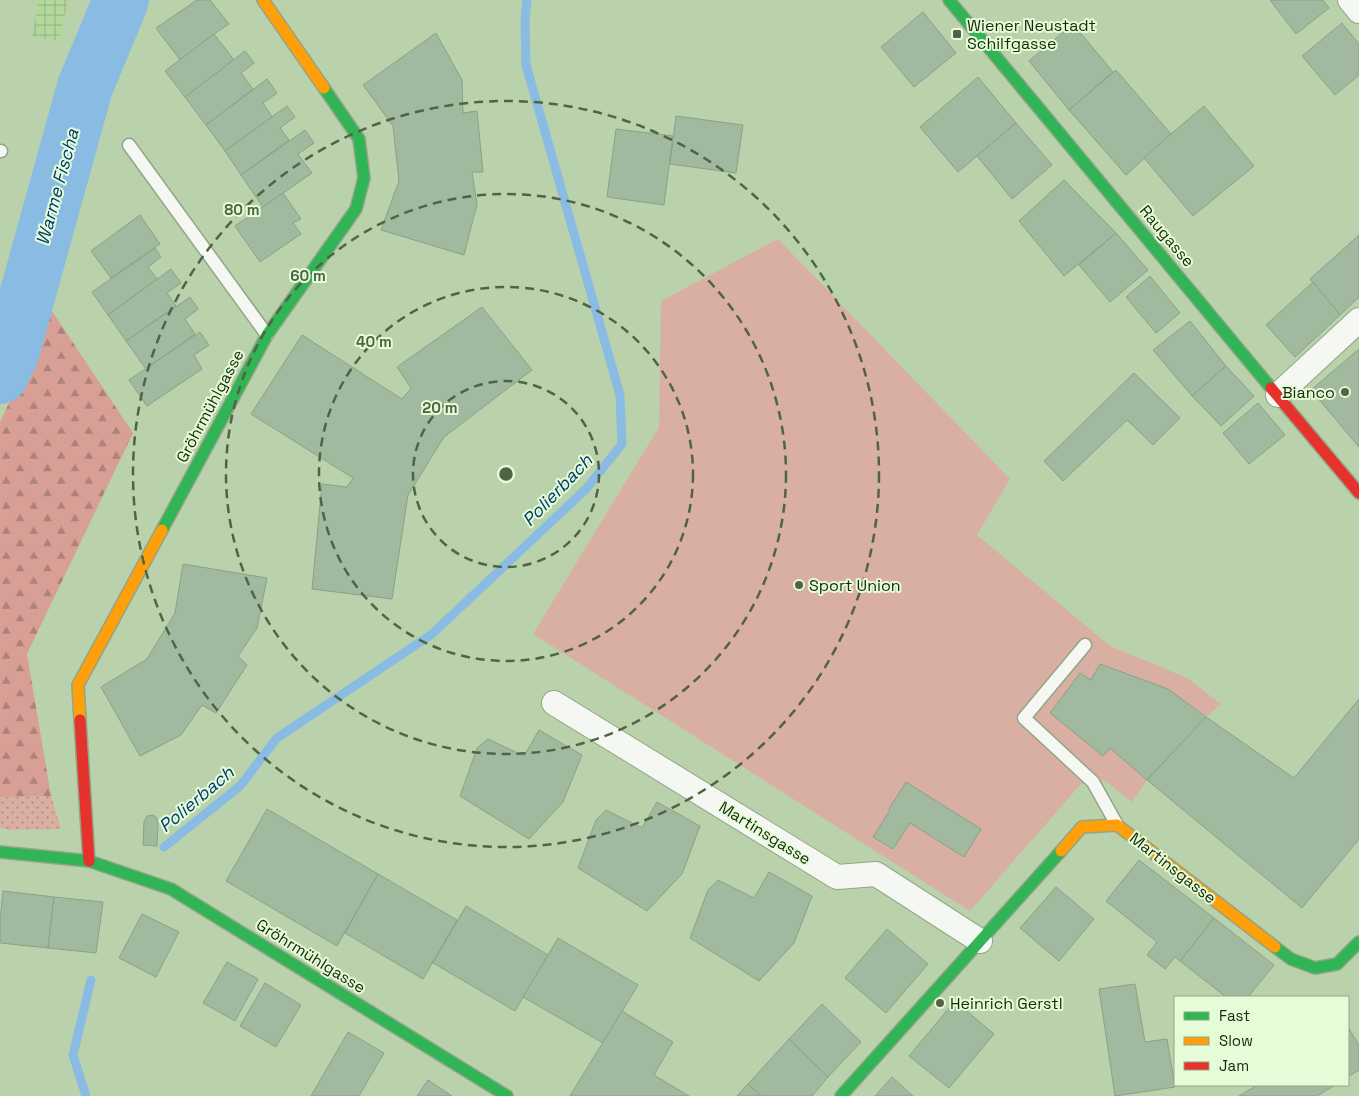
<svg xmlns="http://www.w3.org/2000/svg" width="1359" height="1096" font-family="'Space Grotesk',sans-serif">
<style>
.industrial{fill:url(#industrial-grid)}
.grass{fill:url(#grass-dots)}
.forest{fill:url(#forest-firs)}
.park{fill:#d9afa3}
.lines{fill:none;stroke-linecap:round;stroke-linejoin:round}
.stream{stroke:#8abbe2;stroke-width:9}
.river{stroke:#8abbe2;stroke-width:56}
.building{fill:#a1ba9f;stroke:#88a287}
.lane-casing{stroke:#93a587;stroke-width:15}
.street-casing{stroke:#93a587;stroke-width:26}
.fast-casing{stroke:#93a587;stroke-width:14}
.slow-casing{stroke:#93a587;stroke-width:14}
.jam-casing{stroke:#93a587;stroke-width:14}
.lane{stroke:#f5f8f2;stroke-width:12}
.street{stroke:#f5f8f2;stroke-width:24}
.fast{stroke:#30b455;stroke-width:11}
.slow{stroke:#ff9f0a;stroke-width:11}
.jam{stroke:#e5322d;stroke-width:11}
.ring{fill:none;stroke:#506443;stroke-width:2.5;stroke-dasharray:9 6}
.poi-dot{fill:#506443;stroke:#e5fcd8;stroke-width:2}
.labels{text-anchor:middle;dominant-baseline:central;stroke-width:4;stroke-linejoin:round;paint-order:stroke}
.poi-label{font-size:16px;fill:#17280b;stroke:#e5fcd8;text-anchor:start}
.street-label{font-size:16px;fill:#17280b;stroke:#e5fcd8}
.water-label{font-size:18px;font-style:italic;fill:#013970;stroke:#e5fcd8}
.centre{fill:#506443;stroke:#e5fcd8;stroke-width:2.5}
.ring-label{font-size:15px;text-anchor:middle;font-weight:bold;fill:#506443;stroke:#e5fcd8;stroke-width:4;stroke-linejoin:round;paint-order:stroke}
</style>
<defs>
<pattern id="industrial-grid" width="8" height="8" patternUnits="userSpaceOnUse" patternTransform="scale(1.25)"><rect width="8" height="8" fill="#b2d89b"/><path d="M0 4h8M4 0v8" fill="none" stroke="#98b984"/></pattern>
<pattern id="grass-dots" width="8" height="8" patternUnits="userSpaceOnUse" patternTransform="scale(1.25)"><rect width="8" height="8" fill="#d9afa3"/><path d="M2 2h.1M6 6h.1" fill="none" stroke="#af8e83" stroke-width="1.8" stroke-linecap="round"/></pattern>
<pattern id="forest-firs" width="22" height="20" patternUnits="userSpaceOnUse" patternTransform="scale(1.25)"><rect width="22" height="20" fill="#d89f96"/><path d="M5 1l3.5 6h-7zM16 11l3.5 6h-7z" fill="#ae8279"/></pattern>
</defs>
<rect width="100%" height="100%" fill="#bad2ab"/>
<path class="industrial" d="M39,0H68L59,41L32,36Z"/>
<path class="grass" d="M51,796L61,829L9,830L0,828V797Z"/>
<path class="forest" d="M52,311L133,433L27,654L51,796L0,797V422Z"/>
<path class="park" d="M778,239L1010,479L977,535L1110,646L1187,678L1221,704L1206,717L1147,780L1132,802L1104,780L1081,784L970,911L533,634L659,427L661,301Z"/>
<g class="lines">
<g class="stream">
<path d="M164,847L240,786L277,738L432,634L586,489L622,444L620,395L526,65L525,21L527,0"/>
<path d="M86,1096L73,1055L91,980"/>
</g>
<path class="river" d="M0,376L11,354L85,87L121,0"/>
</g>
<g class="building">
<path d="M197,0H210L229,24L214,34L180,60L156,28Z"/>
<path d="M1270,0H1323L1329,8L1296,34Z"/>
<path d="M923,12L956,53L914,87L881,47Z"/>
<path d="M1342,23L1359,44V75L1335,95L1302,56Z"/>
<path d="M1073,24L1113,72L1069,110L1029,61Z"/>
<path d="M436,33L462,80L463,113L477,111L483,172H472L477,204L464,255L381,230L399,181L393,126L363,85Z"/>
<path d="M214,34L234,60L185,97L165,71Z"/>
<path d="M245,51L254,63L241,73L253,89L206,125L185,97Z"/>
<path d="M1116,70L1171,134L1126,175L1069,110Z"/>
<path d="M978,77L1016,123L958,172L920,127Z"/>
<path d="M267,79L277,93L263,103L272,117L225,151L206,125Z"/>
<path d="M287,106L295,117L280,128L289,140L241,175L225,151Z"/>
<path d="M1204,106L1254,166L1193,216L1144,158L1171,134Z"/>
<path d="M676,116L743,125L736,173L670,164Z"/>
<path d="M1016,123L1052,165L1012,199L977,156Z"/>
<path d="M616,129L673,136L664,205L607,197Z"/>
<path d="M305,130L314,143L298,154L312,173L263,207L241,175Z"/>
<path d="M1064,180L1116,233L1064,276L1019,221Z"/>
<path d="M283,193L301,219L293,223L301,234L260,262L235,226Z"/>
<path d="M140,215L160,244L111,278L91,251Z"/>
<path d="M1116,233L1148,270L1110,302L1079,265Z"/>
<path d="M1359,235V297L1340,315L1310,279Z"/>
<path d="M155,248L161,257L148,267L157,279L108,315L92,292Z"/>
<path d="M171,269L181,283L167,293L176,306L126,341L108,315Z"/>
<path d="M1150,276L1180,313L1156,333L1126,297Z"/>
<path d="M1313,282L1340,315L1295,357L1266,325Z"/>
<path d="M190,297L198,309L185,319L195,334L146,369L126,341Z"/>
<path d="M482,307L532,370L444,437L408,495L392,599L312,589L322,484L347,487L353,478L251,414L302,335L402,399L411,388L397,367Z"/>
<path d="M1190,321L1226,366L1192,396L1153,350Z"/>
<path d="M200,332L209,345L194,355L202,369L147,406L129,380Z"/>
<path d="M1359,349V447L1311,390Z"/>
<path d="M1226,366L1254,396L1221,426L1192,396Z"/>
<path d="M1134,373L1180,418L1153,445L1127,420L1063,481L1044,461Z"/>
<path d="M1258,403L1285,435L1249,464L1223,433Z"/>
<path d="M183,564L267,578L257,628L238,656L247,665L216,713L202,705L181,735L140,756L101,687L147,659L175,613Z"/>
<path d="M1100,664L1168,689L1206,717L1147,780L1110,748L1103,756L1050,713L1080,673L1091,680Z"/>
<path d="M1359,699V839L1302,908L1147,780L1206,717L1294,778Z"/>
<path d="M539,730L582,755L563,802L529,839L460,796L477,748L488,739L524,756Z"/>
<path d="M906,782L981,829L964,857L910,823L893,849L873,837L890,810L889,809Z"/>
<path d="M657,802L700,826L682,874L647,911L578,868L596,820L606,810L642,828Z"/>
<path d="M267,809L378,874L337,946L226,881Z"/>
<path d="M153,815L157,818L158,823L157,846L143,845L144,822L147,816Z"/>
<path d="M1139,860L1214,918L1180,961L1175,957L1165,969L1147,955L1157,942L1106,901Z"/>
<path d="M769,872L812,896L794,943L759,981L690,938L708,890L718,880L754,898Z"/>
<path d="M378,874L457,920L423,979L345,933Z"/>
<path d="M1056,887L1094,919L1059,961L1020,928Z"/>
<path d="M3,891L54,897L48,948L0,943V921Z"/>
<path d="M54,897L103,902L96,953L48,948Z"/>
<path d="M466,906L548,955L515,1011L433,963Z"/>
<path d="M142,914L179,932L156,977L119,958Z"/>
<path d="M1214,918L1274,965L1248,997H1226L1180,961Z"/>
<path d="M887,929L928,964L886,1013L845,978Z"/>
<path d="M558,938L638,985L603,1043L523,997Z"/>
<path d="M227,962L258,979L235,1021L203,1003Z"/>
<path d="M265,983L301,1005L276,1047L240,1026Z"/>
<path d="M1135,984L1145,1042L1167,1039L1175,1087L1115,1096L1099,989Z"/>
<path d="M955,1001L994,1034L949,1088L909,1056Z"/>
<path d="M822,1004L861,1042L828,1077L789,1039Z"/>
<path d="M622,1011L673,1042L654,1075L689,1096H570Z"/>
<path d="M1348,1027L1359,1045V1070L1348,1077Z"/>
<path d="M348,1032L384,1053L359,1096H311Z"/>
<path d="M789,1039L828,1077L812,1096H761L748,1084Z"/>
<path d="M892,1077L913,1096H875Z"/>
<path d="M428,1080L452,1096H417Z"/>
<path d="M748,1084L761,1096H737Z"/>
<path d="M1257,1085H1335L1317,1096H1239Z"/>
</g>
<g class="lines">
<g class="lane-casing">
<g id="lane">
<path d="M129,145L267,335"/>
<path d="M0,151H1"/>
<path d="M1085,645L1024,718L1093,782L1117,825"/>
</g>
</g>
<g class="street-casing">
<g id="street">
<path d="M1350,0L1359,11"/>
<path d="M1278,395L1359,320"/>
<path d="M554,703L837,877L876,874L980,941"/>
</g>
</g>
<g class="fast-casing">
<g id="fast">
<path d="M949,0L1271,388"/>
<path d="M162,530L267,335L356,209L364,178L359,139L324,88"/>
<path d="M0,852L89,861L171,889L507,1096"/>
<path d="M1275,947L1291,959L1315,968L1337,964L1359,942"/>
<path d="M841,1096L1061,851"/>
</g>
</g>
<g class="slow-casing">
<g id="slow">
<path d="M263,0L324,88"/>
<path d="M80,720L78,685L162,530"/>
<path d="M1061,851L1082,827L1117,825L1275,947"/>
</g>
</g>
<g class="jam-casing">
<g id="jam">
<path d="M1271,388L1359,493"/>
<path d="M80,720L89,861"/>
</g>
</g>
<use href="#lane" class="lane"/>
<use href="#street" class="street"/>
<use href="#fast" class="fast"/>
<use href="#slow" class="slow"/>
<use href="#jam" class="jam"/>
</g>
<g class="ring">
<circle cx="506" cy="474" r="93"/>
<circle cx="506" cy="474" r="187"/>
<circle cx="506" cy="474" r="280"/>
<circle cx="506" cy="474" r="373"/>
</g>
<g class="poi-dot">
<rect x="952" y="29" width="10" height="10" rx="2.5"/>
<circle cx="1345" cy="392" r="5"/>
<circle cx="799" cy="585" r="5"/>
<circle cx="940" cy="1003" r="5"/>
</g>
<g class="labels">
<g class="poi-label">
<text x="967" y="25">Wiener Neustadt<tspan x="967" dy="18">Schilfgasse</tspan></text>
<text x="1335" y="392" text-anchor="end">Bianco</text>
<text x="809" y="585">Sport Union</text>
<text x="950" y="1003">Heinrich Gerstl</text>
</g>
<g class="street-label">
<text transform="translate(1167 236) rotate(50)">Raugasse</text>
<text transform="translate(210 406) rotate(-62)">Gröhrmühlgasse</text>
<text transform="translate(765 833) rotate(32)">Martinsgasse</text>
<text transform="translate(1173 868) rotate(38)">Martinsgasse</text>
<text transform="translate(311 956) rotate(32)">Gröhrmühlgasse</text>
</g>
<g class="water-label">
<text transform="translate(57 187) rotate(-75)">Warme Fischa</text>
<text transform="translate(557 490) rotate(-46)">Polierbach</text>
<text transform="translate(196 799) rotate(-40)">Polierbach</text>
</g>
</g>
<circle cx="506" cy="474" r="8" class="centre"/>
<g class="ring-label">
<text x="242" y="215">80 m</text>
<text x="308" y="281">60 m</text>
<text x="374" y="347">40 m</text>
<text x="440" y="413">20 m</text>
</g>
<rect x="1174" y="996" width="175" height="90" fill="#e5fcd8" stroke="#93a786"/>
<rect x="1184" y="1012" width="25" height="8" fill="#30b455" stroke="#93a786"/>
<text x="1219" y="1021" font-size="15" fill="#17280b">Fast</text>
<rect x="1184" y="1037" width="25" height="8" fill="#ff9f0a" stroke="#93a786"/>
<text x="1219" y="1046" font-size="15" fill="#17280b">Slow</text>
<rect x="1184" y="1062" width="25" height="8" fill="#e5322d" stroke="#93a786"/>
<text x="1219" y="1071" font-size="15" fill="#17280b">Jam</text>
</svg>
